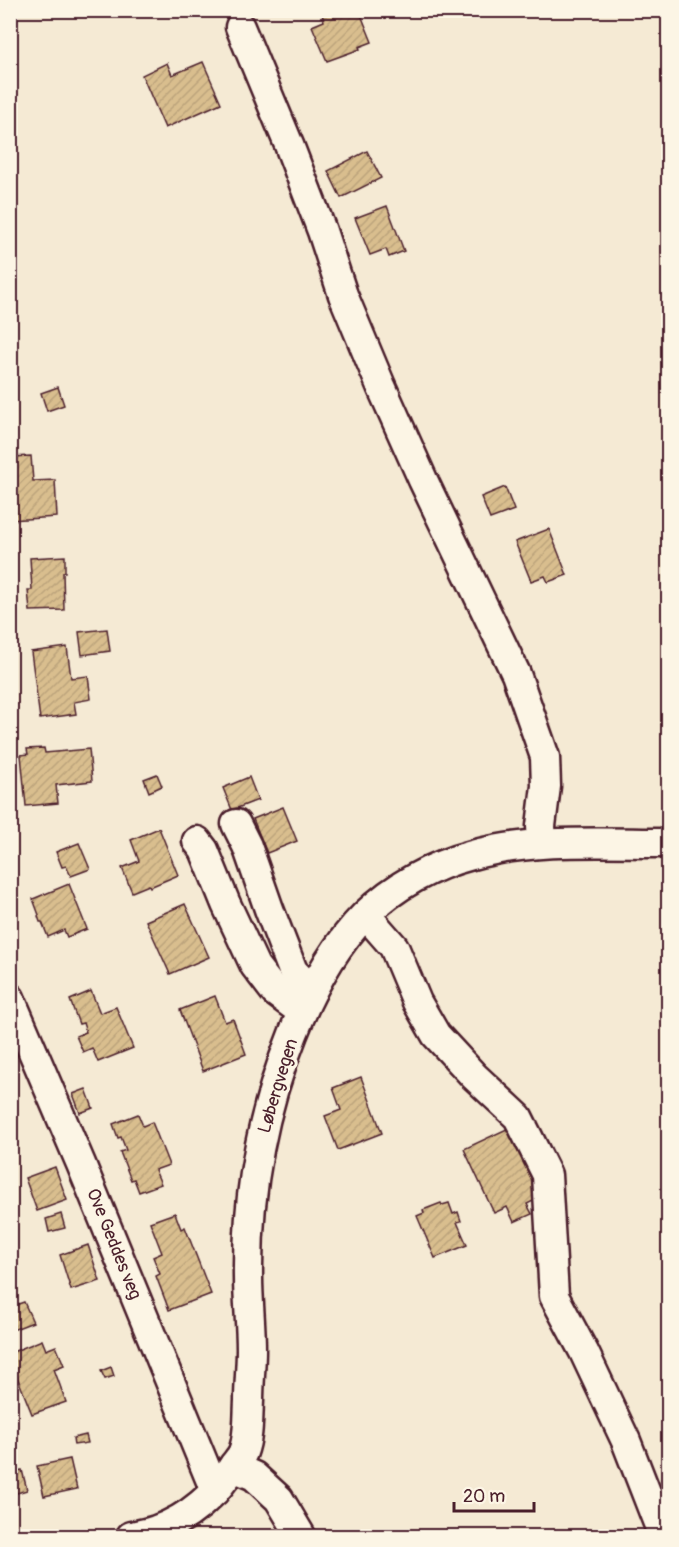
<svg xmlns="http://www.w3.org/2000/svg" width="679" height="1547" font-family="Pangolin,sans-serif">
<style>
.building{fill:url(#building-hatch);stroke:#4a1f2b;stroke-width:1.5}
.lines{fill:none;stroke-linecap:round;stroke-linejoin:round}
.minor-casing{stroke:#4a1f2b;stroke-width:33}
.minor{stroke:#fcf5e5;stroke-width:28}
.labels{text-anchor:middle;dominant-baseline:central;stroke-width:6;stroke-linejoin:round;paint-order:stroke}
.street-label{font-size:18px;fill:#4a1f2b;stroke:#fcf5e5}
</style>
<defs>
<pattern id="building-hatch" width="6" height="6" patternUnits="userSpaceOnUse" patternTransform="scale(1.5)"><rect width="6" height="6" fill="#d9be8e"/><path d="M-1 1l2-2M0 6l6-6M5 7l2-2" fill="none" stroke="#bca37b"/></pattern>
</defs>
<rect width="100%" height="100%" fill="#f5ead4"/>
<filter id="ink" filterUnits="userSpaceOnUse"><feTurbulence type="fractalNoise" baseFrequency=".0167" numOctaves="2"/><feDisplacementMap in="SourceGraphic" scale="12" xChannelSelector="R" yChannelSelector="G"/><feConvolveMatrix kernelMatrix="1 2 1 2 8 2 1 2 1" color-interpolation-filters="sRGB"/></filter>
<g filter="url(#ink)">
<g class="building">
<path d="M331,10H339L340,14L348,10H359L372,42L359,47L360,49L327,61L312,26L324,21L322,14Z"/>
<path d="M203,62L221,103L165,128L142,75L167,63L172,75Z"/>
<path d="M367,151L381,178L341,198L328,171Z"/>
<path d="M387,206L404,251L389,257L386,249L370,255L355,218Z"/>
<path d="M58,387L64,405L47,411L41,393Z"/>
<path d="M31,456L33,481L55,480L57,517L10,520V457Z"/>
<path d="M505,487L514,510L490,519L481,497Z"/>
<path d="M549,529L567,575L548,582L545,576L531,581L515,542Z"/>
<path d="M65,556V572H63L64,610L30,611L28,590H32L30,558Z"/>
<path d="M107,629L110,651L82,655L79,632Z"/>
<path d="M67,647L71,678L88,676L91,699L74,702L76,714L40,719L31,652Z"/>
<path d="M44,748L45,753L89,749L92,781L56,785L58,803L26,806L21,755L28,754L27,749Z"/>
<path d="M157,774L162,786L149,792L144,779Z"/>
<path d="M249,777L258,800L232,810L223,788Z"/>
<path d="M283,807L297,841L267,853L253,819Z"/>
<path d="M159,828L178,875L150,887L149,885L132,892L122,868L139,861L131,840Z"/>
<path d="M79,843L90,869L71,876L66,866L62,867L56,852Z"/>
<path d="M69,884L87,929L67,937L64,930L48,937L42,922H40L38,916L39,915L33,899Z"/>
<path d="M185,904L209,957L170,974L146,921Z"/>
<path d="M91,991L100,1013L116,1007L133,1048L98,1062L92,1048L83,1052L76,1036L86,1032L83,1023L79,1024L70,1000Z"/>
<path d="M215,996L225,1022L233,1019L246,1054L203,1071L180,1010Z"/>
<path d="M361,1077L382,1133L338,1150L325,1116L341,1110L333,1088Z"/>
<path d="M86,1089L93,1108L80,1113L73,1094Z"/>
<path d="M138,1114L143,1126L152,1122L169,1165L155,1170L161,1184L139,1192L134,1179L131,1180L120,1152L126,1150L121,1137L118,1138L113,1124Z"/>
<path d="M511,1127L543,1196L527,1204L532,1214L514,1222L507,1207L494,1213L464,1149Z"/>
<path d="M55,1167L67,1200L37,1211L25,1178Z"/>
<path d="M441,1203L442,1205L449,1203L453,1214L458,1212L461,1221L457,1222L467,1245L435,1258L417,1216L424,1213L423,1210Z"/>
<path d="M175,1213L181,1229L185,1227L211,1294L169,1310L156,1276L160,1274L153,1257L162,1253L150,1222Z"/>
<path d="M61,1214L65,1228L49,1232L46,1219Z"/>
<path d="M88,1245L100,1281L71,1290L60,1255Z"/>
<path d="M24,1302L33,1322L10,1331V1307Z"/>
<path d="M42,1340L46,1350L56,1346L64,1365L54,1369L66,1402L32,1414L10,1359V1353Z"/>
<path d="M111,1367L114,1376L105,1379L101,1371Z"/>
<path d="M86,1435L88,1443L74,1445L73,1438Z"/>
<path d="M70,1459L77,1489L44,1496L37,1466Z"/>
<path d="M10,1460L13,1472L22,1470L27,1490L10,1495Z"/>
</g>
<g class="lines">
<g class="minor-casing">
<g id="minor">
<path d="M240,27L289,145L322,231L343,295L381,386L423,480L516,674L545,757L546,786L541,826L542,843"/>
<path d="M236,824L247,846L269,909L293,971L312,991"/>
<path d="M197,841L204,850L226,904L255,966L275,992L302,1012"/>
<path d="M366,915L394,947L417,1002L436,1035L474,1076L518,1117L547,1175L554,1296L584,1352L626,1441L663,1536"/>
<path d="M10,998L81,1164L215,1491"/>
<path d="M233,1467L254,1476L279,1499L301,1536"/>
<path d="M131,1536C139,1534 148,1533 156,1530C188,1519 217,1494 234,1465C237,1461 241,1457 243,1452C249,1436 248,1418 249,1401C249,1384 251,1366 251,1349C251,1325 248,1301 248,1277C247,1193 262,1111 293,1034C310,991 332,948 365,915C394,886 433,865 472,855C536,838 603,843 668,843"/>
</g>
</g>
<use href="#minor" class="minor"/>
</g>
</g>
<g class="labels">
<g class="street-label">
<text transform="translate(278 1086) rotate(-73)">Løbergvegen</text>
<text transform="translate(114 1244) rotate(68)">Ove Geddes veg</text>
</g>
</g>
<rect width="679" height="1547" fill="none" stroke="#fcf5e5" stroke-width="36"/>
<rect x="18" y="18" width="643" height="1511" fill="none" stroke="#4a1f2b" stroke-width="2" filter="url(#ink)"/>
<path d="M454 1502v9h80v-9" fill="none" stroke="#4a1f2b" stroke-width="3"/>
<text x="463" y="1502" font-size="18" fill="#4a1f2b" stroke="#fcf5e5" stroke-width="4.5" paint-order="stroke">20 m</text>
</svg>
